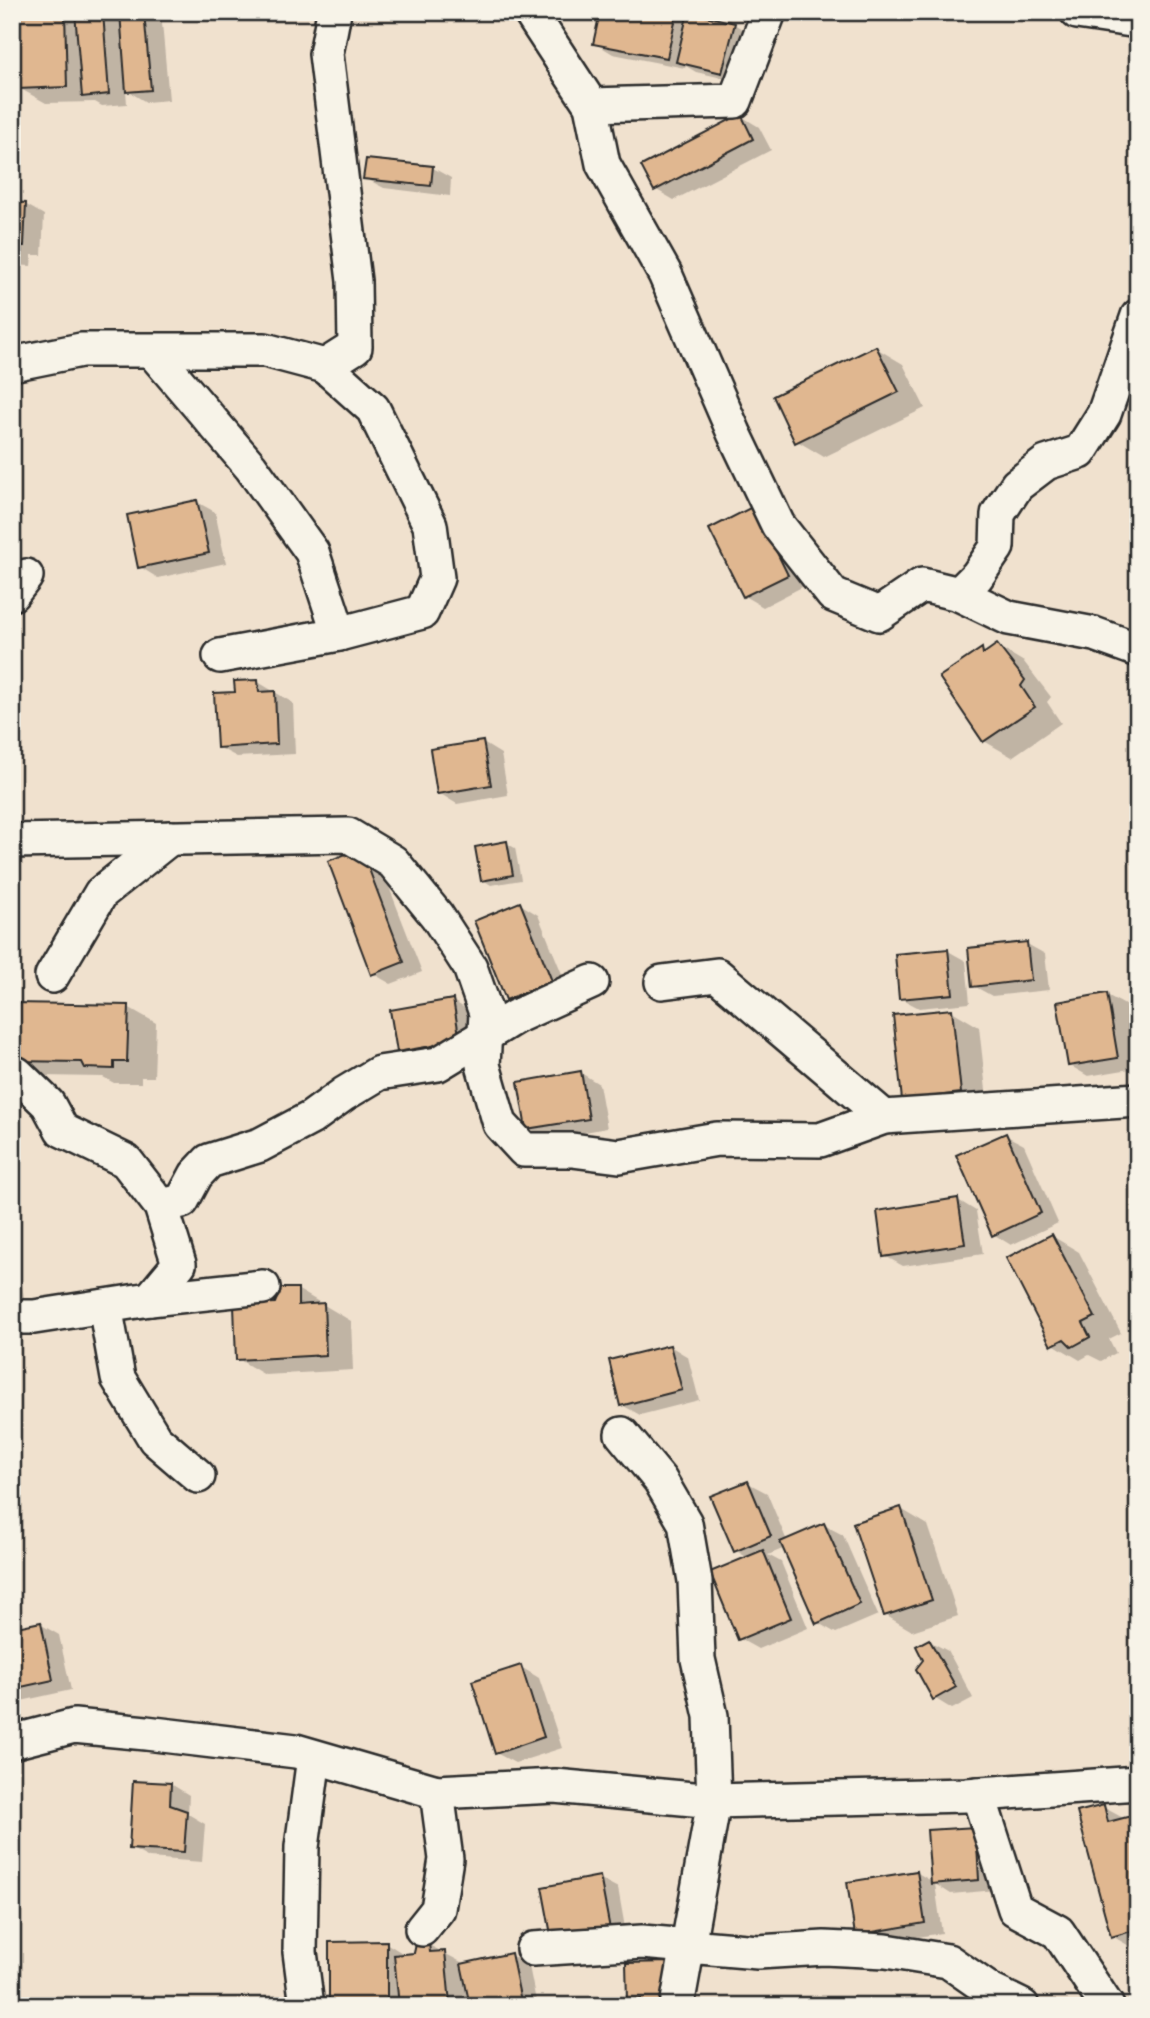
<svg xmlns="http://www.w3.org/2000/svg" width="1150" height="2018" font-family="'Architects Daughter',sans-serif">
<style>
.shadow{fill:#0003}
.building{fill:#e0b790;stroke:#2b2b2b;stroke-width:2}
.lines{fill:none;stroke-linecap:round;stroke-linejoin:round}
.minor-casing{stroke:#2b2b2b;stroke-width:38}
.minor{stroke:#f7f3e8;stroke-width:33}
</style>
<rect width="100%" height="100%" fill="#f0e1ce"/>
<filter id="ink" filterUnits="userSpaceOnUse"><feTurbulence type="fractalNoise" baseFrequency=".0143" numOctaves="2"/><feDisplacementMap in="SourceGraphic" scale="14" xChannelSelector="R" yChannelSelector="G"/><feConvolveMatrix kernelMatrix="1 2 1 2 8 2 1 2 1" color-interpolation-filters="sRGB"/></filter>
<g filter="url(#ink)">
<g class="shadow">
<path d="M17,12H161L169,100L146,102L126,90L127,104L102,106L95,102L46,103L19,88Z"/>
<path d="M601,12H697L696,15L734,24L752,35L740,82L696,72L686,66L685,68L613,54L595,43Z"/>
<path d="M741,116L759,127L771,150L674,200L655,189Z"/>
<path d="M367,161L433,168L451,178L450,196L384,188L365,178Z"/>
<path d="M12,204H25L44,215L42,255H32L31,266L12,265Z"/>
<path d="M876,348L903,364L925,408L824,457L797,441Z"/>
<path d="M197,502L215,512L226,563L158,578L140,567Z"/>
<path d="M754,508L806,585L763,607L744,596Z"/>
<path d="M997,646L1024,662L1051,697L1047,702L1061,723L1012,757L984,741L941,677L982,650L988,653Z"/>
<path d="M258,682L293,703L295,754L237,757L218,747L237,693Z"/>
<path d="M483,743L501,754L508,795L457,804L439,793Z"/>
<path d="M506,843L515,848L521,880L491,885L483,880Z"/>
<path d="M361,850L379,861L422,972L391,984L372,973Z"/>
<path d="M520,904L538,915L569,991L526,1009L507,999Z"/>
<path d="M1027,944L1045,954L1049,990L992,996L974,986Z"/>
<path d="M948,951L966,961L970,1003L919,1008L900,998Z"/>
<path d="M1107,995L1125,1005L1136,1068L1088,1076L1069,1065Z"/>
<path d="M453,1001L471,1012L478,1051L417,1062L398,1051Z"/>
<path d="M128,1007L156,1023L154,1077H141V1083H114L103,1077L42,1076L15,1060Z"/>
<path d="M952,1011L979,1027L988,1108L904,1099Z"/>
<path d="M581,1073L599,1084L607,1128L546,1139L527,1128Z"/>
<path d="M1005,1135L1024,1145L1058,1223L1011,1245L993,1234Z"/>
<path d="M958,1200L976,1211L983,1254L903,1266L885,1256Z"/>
<path d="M1052,1236L1079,1252L1121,1333L1109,1339L1116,1353L1101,1361L1089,1355L1080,1360L1053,1344Z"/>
<path d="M12,1278L22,1284L26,1313L12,1314Z"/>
<path d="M297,1289L351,1321L353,1370L265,1375L238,1359L277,1305Z"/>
<path d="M670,1346L688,1357L699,1400L640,1415L622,1405Z"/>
<path d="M748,1483L767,1493L787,1541L824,1525L843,1535L878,1615L836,1633L818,1623L785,1548L768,1555L781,1562L808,1628L758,1649L740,1639L748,1558L735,1550Z"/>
<path d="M901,1509L928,1525L958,1616L912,1631L885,1615Z"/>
<path d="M40,1624L59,1635L71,1690L12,1703V1630Z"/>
<path d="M929,1641L948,1651L973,1698L952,1709L934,1698Z"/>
<path d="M521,1667L539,1678L562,1748L515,1763L496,1753Z"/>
<path d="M171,1784L189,1795L188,1814L205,1824L202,1862L149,1858L130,1848Z"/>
<path d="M1103,1807L1125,1819L1135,1817L1138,1819V1951L1112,1936Z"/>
<path d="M975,1829L996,1890L951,1894L935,1884L942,1933L875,1944L857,1934L916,1872L933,1882Z"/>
<path d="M599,1878L618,1888L627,1939L572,1950Z"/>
<path d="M386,1943L404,1954V1956L416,1955L429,1945L463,1963L464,1965L510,1955L529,1966L537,2006H471L469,1992H466L467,2006H334L330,2003Z"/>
<path d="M628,1965L689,2006H641L629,1999Z"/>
</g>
<g class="building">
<path d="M15,12H65L67,87L17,89Z"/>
<path d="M75,12H103L109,94L82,97Z"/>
<path d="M120,12H144L151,90L126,92Z"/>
<path d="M600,12H677L667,58L593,44Z"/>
<path d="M688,12L735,23L722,73L676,62Z"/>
<path d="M741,114L753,139L654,191L641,166Z"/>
<path d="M366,159L433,166L431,186L363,179Z"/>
<path d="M12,202L26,203L24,246H14L13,256Z"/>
<path d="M876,346L899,392L795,443L773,396Z"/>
<path d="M197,500L209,553L138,568L127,515Z"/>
<path d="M754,506L788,575L743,597L709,529Z"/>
<path d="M997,644L1025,680L1021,686L1035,707L983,742L939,677L982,648L983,654Z"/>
<path d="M258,680L259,692L275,691L277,744L217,748L214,693L235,692L234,681Z"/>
<path d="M483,741L491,785L437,794L430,749Z"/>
<path d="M507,841L513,875L481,881L475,847Z"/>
<path d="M361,848L404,962L371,975L328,861Z"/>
<path d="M520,902L552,981L506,1000L474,921Z"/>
<path d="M1027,942L1031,980L972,987L968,948Z"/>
<path d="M948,949L953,994L899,999L895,954Z"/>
<path d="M1107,993L1118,1058L1068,1066L1057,1002Z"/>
<path d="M453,999L460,1041L397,1052L390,1010Z"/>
<path d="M15,1003L129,1005L127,1062H114V1069L85,1068L82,1062L13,1061Z"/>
<path d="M952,1009L961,1093L902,1100L893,1015Z"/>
<path d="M581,1071L589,1119L526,1129L518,1082Z"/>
<path d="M1006,1133L1041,1213L992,1236L956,1155Z"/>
<path d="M958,1198L965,1244L883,1257L877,1211Z"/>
<path d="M1052,1234L1095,1317L1083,1323L1090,1337L1072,1347L1064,1339L1051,1346L1006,1258Z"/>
<path d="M281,1288H298V1305L324,1303L326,1355L236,1360L234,1305L275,1303Z"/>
<path d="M670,1345L682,1390L620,1406L609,1360Z"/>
<path d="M748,1481L771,1536L734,1552L710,1496Z"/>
<path d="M901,1507L932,1600L884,1616L853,1523Z"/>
<path d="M824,1523L860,1604L816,1624L780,1542Z"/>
<path d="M763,1550L791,1618L738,1640L710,1572Z"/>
<path d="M41,1622L53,1680L12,1689V1628Z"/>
<path d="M929,1639L956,1687L933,1700L916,1669L923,1660L916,1646Z"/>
<path d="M521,1665L544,1737L495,1754L472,1681Z"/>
<path d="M133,1781L171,1783L170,1805L187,1811L184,1852L129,1849Z"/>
<path d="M1104,1805L1108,1822L1135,1815L1138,1825V1942L1135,1930L1111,1937L1077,1812Z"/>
<path d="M976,1827L979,1880L931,1884L927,1830Z"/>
<path d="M917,1871L925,1923L855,1935L847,1882Z"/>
<path d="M600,1876L610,1929L552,1940L542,1887Z"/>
<path d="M387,1941V2004L329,2005V1942Z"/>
<path d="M429,1943L430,1952L445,1951L450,2004L399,2006L394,1955L414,1953L416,1944Z"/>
<path d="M511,1953L522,2006H470L461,1964Z"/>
<path d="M670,1962L671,2006H641V1999L627,2000L626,1963Z"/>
</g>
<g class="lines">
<g class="minor-casing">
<g id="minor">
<path d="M530,12L591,105L603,164L665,274L734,433L778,525L833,595L879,614L922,585L959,594L1009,618L1094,634L1138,650"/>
<path d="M1077,12L1138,21"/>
<path d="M591,105L735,101L769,12"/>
<path d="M152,351L251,467L312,552L339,634"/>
<path d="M12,364L81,350H265L325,366L355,347L354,281L326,54L334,12"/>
<path d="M12,594L26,576"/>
<path d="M959,594L977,576L997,547L998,514L1017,485L1046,463L1080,452L1104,414L1138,316"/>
<path d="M220,656L339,634L422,612L437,578L430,525L373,409L325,366"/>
<path d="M12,841L348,835L393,862L437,916L470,967L486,1013L483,1065L500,1124L524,1150H572L619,1156L717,1139L820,1140L884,1117L1138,1100"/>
<path d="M52,976L101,893L170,838"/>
<path d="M662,982L717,975L884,1117"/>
<path d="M12,1075L17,1074L48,1104L62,1130L126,1161L161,1206L179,1264L150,1299"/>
<path d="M161,1206L182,1201L196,1175L209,1161L260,1145L311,1118L344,1094L379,1073L438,1064L515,1017L592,982"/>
<path d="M105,1306L118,1378L155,1439L198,1476"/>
<path d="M12,1317H34L150,1299L263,1287"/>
<path d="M622,1434L660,1480L685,1523L695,1581L698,1659L711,1716L714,1801L677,2006"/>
<path d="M12,1742L74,1726L146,1733L296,1751L437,1792L555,1786L714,1801L966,1795L1138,1783"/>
<path d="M978,1794L1015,1909L1058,1932L1107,2006"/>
<path d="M422,1929L438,1909L446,1859L437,1792"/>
<path d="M533,1949L642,1942L758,1952L824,1948L886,1951L948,1961L991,1991L1022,2006"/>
<path d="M307,2006L300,1952L302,1847L314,1757"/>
</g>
</g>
<use href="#minor" class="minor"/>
</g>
</g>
<rect width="1150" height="2018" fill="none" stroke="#f7f3e8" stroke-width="42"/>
<rect x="21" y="21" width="1108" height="1976" fill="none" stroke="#2b2b2b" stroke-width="2.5" filter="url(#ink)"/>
</svg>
